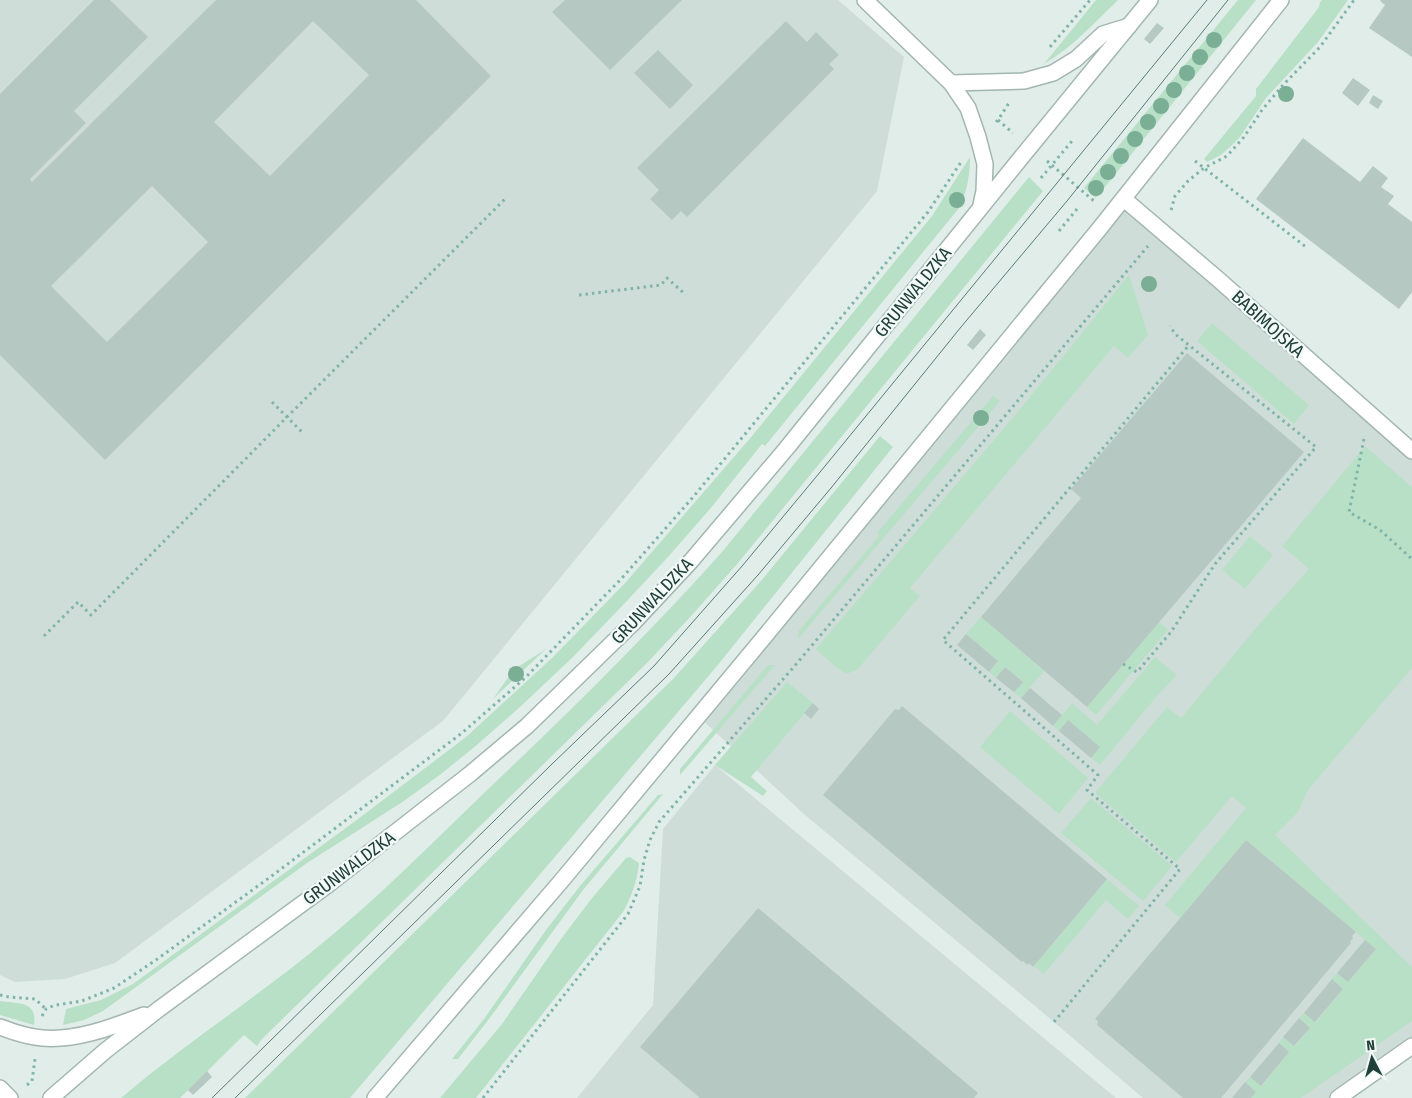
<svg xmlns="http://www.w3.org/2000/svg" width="1412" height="1098" font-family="'Fira Sans Condensed',sans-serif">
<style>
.built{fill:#cfddd8}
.green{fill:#b8e0c7}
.building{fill:#b6c8c2;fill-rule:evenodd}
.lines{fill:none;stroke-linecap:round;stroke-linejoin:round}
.minor-casing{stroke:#a3b6b1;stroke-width:18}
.path{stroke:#7fb4a9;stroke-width:3;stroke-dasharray:2.5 4;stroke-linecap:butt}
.minor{stroke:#fff;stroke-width:15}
.tram{stroke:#5a7b76;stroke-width:1}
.tree{fill:#7aae95}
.labels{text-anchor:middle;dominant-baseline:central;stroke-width:4.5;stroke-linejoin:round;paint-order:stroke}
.street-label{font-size:18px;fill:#20403a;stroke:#f2f9f6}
</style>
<rect width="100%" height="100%" fill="#e1ede9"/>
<g class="built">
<path d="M0,0H838L904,57L877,191L443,721L115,963L65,979L15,982L0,975Z"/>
<path d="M1124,199L1412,451V1046L1338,1098H1143L1035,1006L805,815L698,716Z"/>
<path d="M715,765L1116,1098H577L653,1005L663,829Z"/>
</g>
<g class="green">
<path d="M1096,0H1118C1093,24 1074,46 1044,64Z"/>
<path d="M1238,0H1256L1096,198L1084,188Z"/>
<path d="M1322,0H1348L1318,42L1266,98L1240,137L1231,146L1221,155L1207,162L1204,159L1256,96V89L1319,7L1320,2Z"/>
<path d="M970,157C970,176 967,192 959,208L765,446L762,444L710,509L668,557L623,605L573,657L520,707L478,744L441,774L404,801L307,863L103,1011L84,1020L63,1025L66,1009L101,1000L133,984L358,819L466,737L553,657L626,582L752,436L932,216Z"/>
<path d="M1029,177L1043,191L738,563L693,614L647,663L261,1040L257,1046L244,1035L180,1098H121C187,1042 259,996 325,941C380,896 430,845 481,796C564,717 646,637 722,552Z"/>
<path d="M1129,275L1148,335L1128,358L1114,346L910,588L920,596L858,669C854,671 851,673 846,673C838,671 823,655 816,649L1016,414Z"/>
<path d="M1212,323L1309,405L1294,424L1197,341Z"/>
<path d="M993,396L1000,401L798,639V632L879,536L877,533Z"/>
<path d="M880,436L893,447L717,666L350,1098H245L673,679L761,581Z"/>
<path d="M1366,447L1412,487V668L1308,790L1298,812L1275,835L1412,967V1021L1301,1098H1251L1256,1092L1245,1082L1250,1077L1262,1086L1289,1052L1279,1043L1283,1037L1295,1046L1310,1028L1299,1018L1304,1013L1316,1022L1343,989L1332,979L1337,973L1348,982L1376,949L1246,840L1180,918L1165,905L1246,808L1232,796L1176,862L1095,793L1167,707L1181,718L1261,622L1309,569L1282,546L1362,450Z"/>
<path d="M1250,536L1273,555L1245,589L1222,570Z"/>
<path d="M981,617L1044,671L1021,698L1014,692L1022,682L1005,667L996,678L989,672L998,661L966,634Z"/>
<path d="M1159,622L1168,630L1096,715L1087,707Z"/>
<path d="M546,649L493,699L512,672L521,665Z"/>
<path d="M1155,657L1177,675L1156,697L1100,765L1091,758L1100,747L1068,721L1059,731L1053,726L1072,703L1097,725Z"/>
<path d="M768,665H775L680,775V769Z"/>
<path d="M787,682L813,703L751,777L767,791L763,796L715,765Z"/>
<path d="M1010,711L1088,778L1059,814L980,747Z"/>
<path d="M663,794L583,890L492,1015L458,1059H452L484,1019L546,930L580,886L658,795Z"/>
<path d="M1091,798L1172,866L1143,901L1061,833Z"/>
<path d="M630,857L639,863C637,881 632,896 623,912L476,1098H440L502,1024L561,939L592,898L626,858Z"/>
<path d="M1107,879L1139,906L1128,919L1106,900L1044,974L1034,966Z"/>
<path d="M0,1001C17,1004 38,1000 34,1025L0,1015Z"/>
</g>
<g class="building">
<path d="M94,0H110L148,37L74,111L86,123L30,179L32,182L216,0H416L491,76L105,460L0,355V94ZM313,21L369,75L270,176L214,122ZM152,186L208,242L107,342L51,286Z"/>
<path d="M565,0H682L610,70L552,12Z"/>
<path d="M1381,0H1412V57L1369,28L1385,5L1380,1Z"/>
<path d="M786,21L807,42L816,32L839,55L829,64L834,69L687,217L681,211L672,220L650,199L659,190L637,168Z"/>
<path d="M1157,23L1164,28L1150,44L1144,39Z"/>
<path d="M658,50L693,85L670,109L634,73Z"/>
<path d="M1353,78L1370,90L1358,106L1342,93Z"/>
<path d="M1373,95L1383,101L1378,109L1369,103Z"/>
<path d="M1303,138L1360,182L1373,166L1388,178L1381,187L1394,196L1388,204L1412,222V292L1399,309L1256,199Z"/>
<path d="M980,329L986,335L973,350L967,345Z"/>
<path d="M1187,353L1304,452L1087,707L981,617L1081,498L1071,489Z"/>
<path d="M966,634L998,661L989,672L957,645Z"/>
<path d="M1005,667L1023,682L1014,692L996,678Z"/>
<path d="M1030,688L1062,715L1053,726L1021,698Z"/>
<path d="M813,703L819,709L811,719L804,713Z"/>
<path d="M902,706L1107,879L1033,967L1029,963L1028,965L1023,961L1022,962L823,795L895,709L899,710Z"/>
<path d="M1068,720L1100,747L1091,758L1059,731Z"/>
<path d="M1246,840L1356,932L1352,936L1353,938L1350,942L1351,943L1221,1098H1183L1097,1025L1098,1021L1095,1019Z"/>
<path d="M758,908L978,1093L974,1098H700L640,1047Z"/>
<path d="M1365,940L1376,949L1348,982L1337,973Z"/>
<path d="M1332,979L1343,989L1315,1022L1304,1013Z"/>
<path d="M1299,1018L1310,1028L1294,1046L1283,1037Z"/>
<path d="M1279,1043L1289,1052L1261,1086L1250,1077Z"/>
<path d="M207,1071L212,1077L193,1095L188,1090Z"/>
<path d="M1245,1082L1256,1092L1251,1098H1232Z"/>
</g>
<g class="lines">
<g class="minor-casing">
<g id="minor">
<path d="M865,0L951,83L968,108L978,137L985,164L984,191L981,205"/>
<path d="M951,83L1024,81L1053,73L1076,59L1103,34L1129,26"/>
<path d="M1124,199L1219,280L1412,451"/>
<path d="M0,1027C13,1032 28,1037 42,1038C77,1041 112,1027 144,1015"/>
<path d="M0,1088L10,1098"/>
<path d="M51,1098L105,1051L159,1009L329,884L470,774L527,726L634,622L691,561L786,449L1020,159L1150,0"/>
<path d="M375,1098L563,879L765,636L1100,228L1281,0"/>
<path d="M1338,1098L1412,1046"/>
</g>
</g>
<g class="path">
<path d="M1050,47L1090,0"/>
<path d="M998,120L1013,133"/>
<path d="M996,122L998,120L1009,103"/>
<path d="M1047,161L1094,201"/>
<path d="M1195,161L1306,247"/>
<path d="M1041,178L1072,141"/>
<path d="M1171,210L1175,196L1188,181L1204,168L1227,156L1244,137L1262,110L1283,85L1320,47L1354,0"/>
<path d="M1059,231L1077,209"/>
<path d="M579,295L661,285L667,278L686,295"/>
<path d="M272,402L303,433"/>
<path d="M1364,439L1349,512L1380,530L1412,559"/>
<path d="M44,636L78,602L91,615L287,417L506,198"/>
<path d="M1123,664L1137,672L1171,632L1215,564L1316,447L1175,334L1170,326"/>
<path d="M0,995L9,997L35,999L46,1009"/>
<path d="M42,1016L46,1009L50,1007L56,1005L82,1001L114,988L156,960L273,875L462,733L525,678L622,578L694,496L928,212L961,162"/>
<path d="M1054,1022L1180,869L1087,790L1098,775L943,640L1189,345"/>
<path d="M27,1085L32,1081L35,1059"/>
<path d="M483,1098L628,914L640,886L644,860L650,840L659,822L798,662L1148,246"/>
</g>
<use href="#minor" class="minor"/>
<g class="tram">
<path d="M212,1098L552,764L654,666L743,565L816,477L1207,0"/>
<path d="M235,1098L669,674L758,575L831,488L961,327L1067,201L1228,0"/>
</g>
</g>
<g class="tree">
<circle cx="1214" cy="40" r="8"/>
<circle cx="1200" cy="57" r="8"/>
<circle cx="1187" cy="73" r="8"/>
<circle cx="1174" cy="90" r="8"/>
<circle cx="1286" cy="94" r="8"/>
<circle cx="1161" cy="106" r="8"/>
<circle cx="1148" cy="122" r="8"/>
<circle cx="1135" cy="139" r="8"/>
<circle cx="1121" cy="156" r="8"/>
<circle cx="1108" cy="172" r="8"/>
<circle cx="1096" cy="188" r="8"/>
<circle cx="957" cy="200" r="8"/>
<circle cx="1149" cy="284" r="8"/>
<circle cx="981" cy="418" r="8"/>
<circle cx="516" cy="674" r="8"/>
</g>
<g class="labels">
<g class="street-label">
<text transform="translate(913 292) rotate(-51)">GRUNWALDZKA</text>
<text transform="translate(1268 324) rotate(42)">BABIMOJSKA</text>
<text transform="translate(652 601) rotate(-47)">GRUNWALDZKA</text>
<text transform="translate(349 868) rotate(-37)">GRUNWALDZKA</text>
</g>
</g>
<g transform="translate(1372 1058) rotate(354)" stroke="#f2f9f6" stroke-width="4" paint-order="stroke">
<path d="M0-4L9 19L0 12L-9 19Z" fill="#20403a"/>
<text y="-8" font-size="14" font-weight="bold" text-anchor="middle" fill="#20403a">N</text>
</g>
</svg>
